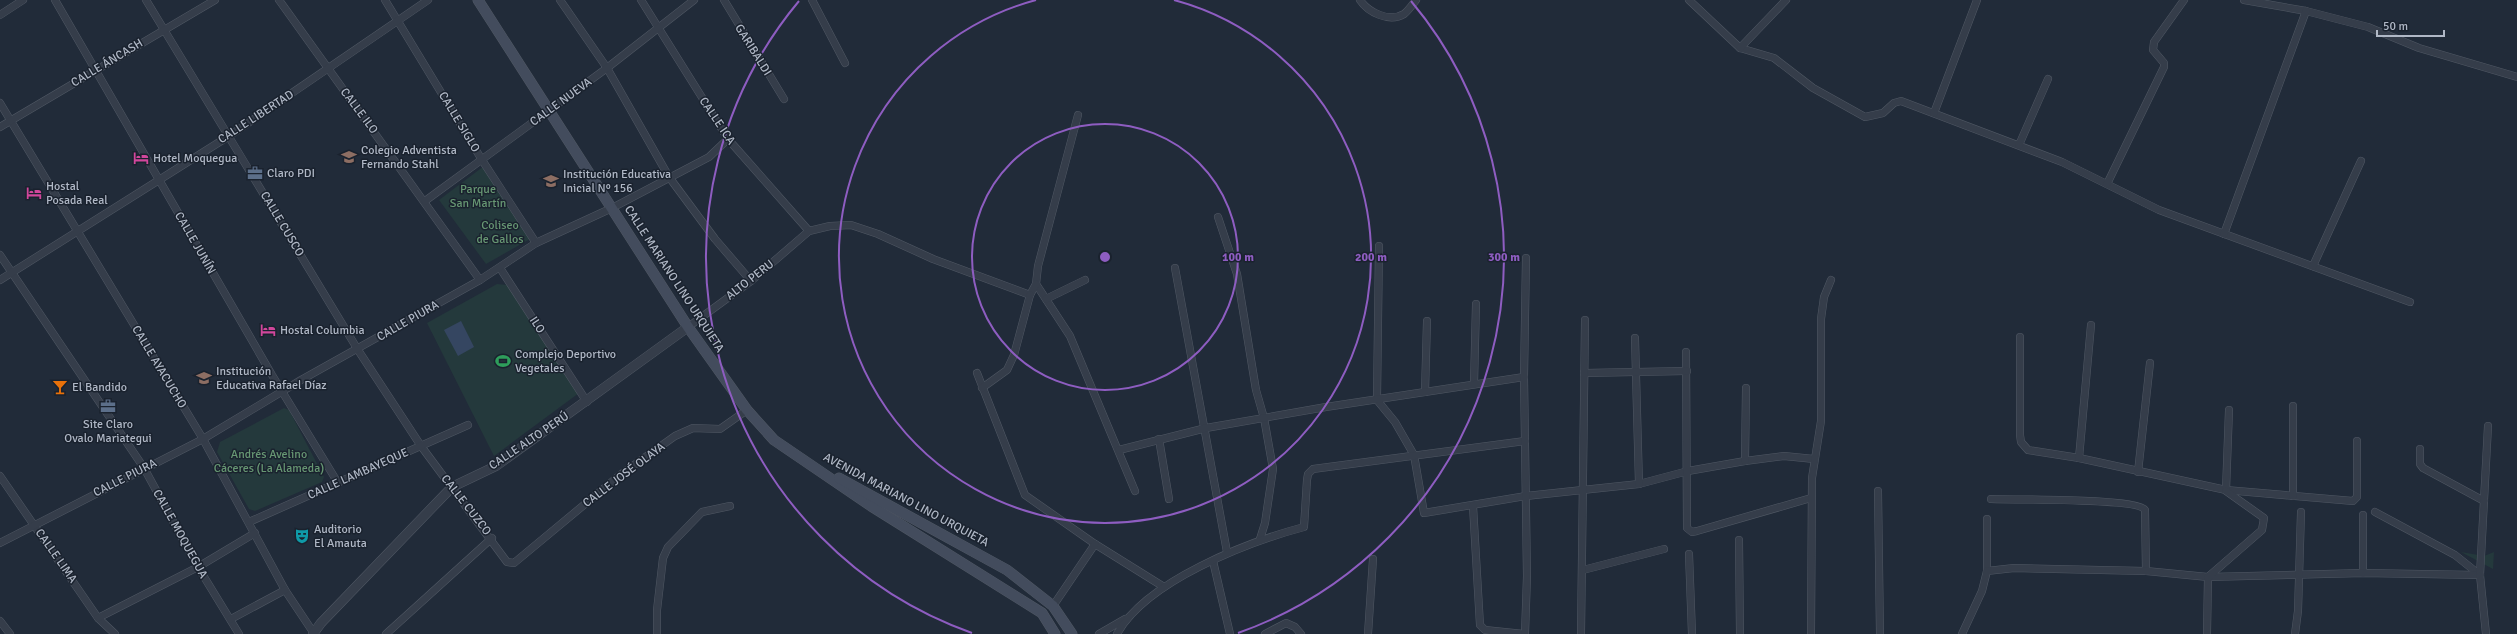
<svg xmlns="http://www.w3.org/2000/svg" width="2517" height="634" font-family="Signika,sans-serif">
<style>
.green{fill:#24393c}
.water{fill:#354661}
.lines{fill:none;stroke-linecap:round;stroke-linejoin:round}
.minor-casing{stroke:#505864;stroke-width:8}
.tertiary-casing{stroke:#505864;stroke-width:10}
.secondary-casing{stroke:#505864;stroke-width:11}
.minor{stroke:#353d4a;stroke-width:7}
.tertiary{stroke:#353d4a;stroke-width:9}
.secondary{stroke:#434c5d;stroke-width:10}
.ring{fill:none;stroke:#8e5dc1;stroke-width:2}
.labels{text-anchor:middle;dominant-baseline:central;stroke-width:3;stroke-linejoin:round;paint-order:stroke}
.street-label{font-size:12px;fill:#b0b8c6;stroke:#1a222e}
.poi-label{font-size:12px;fill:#b0b8c6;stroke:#1a222e;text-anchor:start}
.park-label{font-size:12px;fill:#679773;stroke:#1a222e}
.centre{fill:#8e5dc1;stroke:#1a222e;stroke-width:2}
.ring-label{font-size:12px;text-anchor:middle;font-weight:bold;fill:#8e5dc1;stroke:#1a222e;stroke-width:3;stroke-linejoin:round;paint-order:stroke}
</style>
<rect width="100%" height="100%" fill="#212b39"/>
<g class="green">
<path d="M484,166L530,239L486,264L439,200Z"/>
<path d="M497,284L508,285L579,393L494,456L427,323Z"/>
<path d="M284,408L289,410L324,477L322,482L255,511L249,509L217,452L220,442Z"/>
<path d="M2461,552L2484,556L2494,552L2493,569Z"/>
</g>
<path class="water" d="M461,321L474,347L458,356L444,330Z"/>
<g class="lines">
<g class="minor-casing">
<g id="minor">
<path d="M55,0L272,375L338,483"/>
<path d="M146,0L358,350L421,446L507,562L514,563L620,475L675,436L693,428L720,429L747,410"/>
<path d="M279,0L480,280"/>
<path d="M385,0L482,160L536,243"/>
<path d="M560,0L607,68L669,177L715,239L751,281"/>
<path d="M641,0L728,139L809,231"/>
<path d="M724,0L784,99"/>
<path d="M812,0L845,63"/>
<path d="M1360,0C1368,12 1389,23 1404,14C1408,11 1413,4 1416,0"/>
<path d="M1689,0L1740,48L1774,58L1813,88L1865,117L1883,113L1894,103L1901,101L2062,162L2159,210L2410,302"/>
<path d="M2244,0L2306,11L2368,27L2419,48L2517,77"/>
<path d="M0,15L23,0"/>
<path d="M1740,48L1786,0"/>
<path d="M0,103L203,439L285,590L313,632"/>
<path d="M1934,113L1977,0"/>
<path d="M1078,115L1038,266L1036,284L1070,336L1135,491"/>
<path d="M0,127L215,0"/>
<path d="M2019,145L2048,79"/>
<path d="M2107,184L2164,67V63L2153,50L2154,42L2184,0"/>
<path d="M425,201L607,68L694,0"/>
<path d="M1218,217L1237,274L1256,390L1264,418L1273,469L1265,523L1260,539"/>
<path d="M2224,234L2306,11"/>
<path d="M1379,246L1377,400L1395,422L1414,455L1424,513L1526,496L1639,484L1688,471L1745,461L1784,456L1814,459"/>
<path d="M0,255L144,468L198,567L239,634"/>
<path d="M2313,266L2361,161"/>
<path d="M500,268L587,402"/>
<path d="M1175,268L1227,552"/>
<path d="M0,280L229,136L428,0"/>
<path d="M1046,299L1085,280"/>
<path d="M688,327L751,281L809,231L830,226L851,225L878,234L933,259L1030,295L1036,284"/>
<path d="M2020,337V435L2021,442L2028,450L2079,458L2226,490L2353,501L2357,497V441"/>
<path d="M1635,338L1639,484"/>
<path d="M1686,352L1687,528L1692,532L1697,531L1811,498"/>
<path d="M977,373L1025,495L1095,544L1164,587"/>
<path d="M1584,373L1687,371"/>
<path d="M1474,384L1476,304"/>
<path d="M982,388L1007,370L1014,355L1030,295"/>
<path d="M1425,392L1427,321"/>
<path d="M2293,406V496"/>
<path d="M1159,439L1169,499"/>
<path d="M2420,449V464L2423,468L2484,501"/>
<path d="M1119,450L1206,428L1326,407L1524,377"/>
<path d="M2079,458L2091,325"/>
<path d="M1745,461L1746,388"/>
<path d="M2138,472L2150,363"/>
<path d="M0,476L98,618L115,634"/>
<path d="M2226,490L2229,410"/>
<path d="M1878,491L1880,634"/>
<path d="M1991,499C2012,500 2139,498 2145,510L2146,571"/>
<path d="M1473,506L1480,625L1485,630L1524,634"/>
<path d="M2375,512L2455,555L2480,575"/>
<path d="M249,522L468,425"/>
<path d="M1739,540L1740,634"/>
<path d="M0,543L203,439L301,380L480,280L536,243L612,208L709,157L728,139"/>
<path d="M1689,554L1692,634"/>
<path d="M1213,561L1230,634"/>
<path d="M1583,570L1664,549"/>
<path d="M1987,571V519"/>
<path d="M2363,573V515"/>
<path d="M1053,606L1095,544"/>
<path d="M98,618L198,567L255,533"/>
<path d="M231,619L285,590"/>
<path d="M0,621L10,634"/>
<path d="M386,634L492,538"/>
<path d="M657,634V610L663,558L668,547L702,512L730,506"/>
<path d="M1099,634L1125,619"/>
<path d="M1117,634C1146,581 1248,542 1304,527L1307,480L1308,474L1313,469L1525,441"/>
<path d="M1265,634L1286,623L1295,627L1301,634"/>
<path d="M1368,634L1373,559"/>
<path d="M1525,634L1527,576L1524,377L1526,258"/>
<path d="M1581,634L1585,320"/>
<path d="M1811,634L1812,478L1821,421V319L1824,297L1831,280"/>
<path d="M1962,634L1982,591L1987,571L2014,568L2146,571L2208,577L2363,573L2480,575"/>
<path d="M2207,634L2208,577L2262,530L2264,518L2226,491"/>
<path d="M2295,634L2298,611L2301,512"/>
<path d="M2486,634L2480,575L2488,426"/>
</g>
</g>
<g class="tertiary-casing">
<path id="tertiary" d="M313,634L321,623L452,487L496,466L688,327"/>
</g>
<g class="secondary-casing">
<g id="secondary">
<path d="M478,0L688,327L747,410L774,440L871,506L1042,613L1055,634"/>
<path d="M839,478L1007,570L1053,606L1072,634"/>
</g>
</g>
<use href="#minor" class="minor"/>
<use href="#tertiary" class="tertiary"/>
<use href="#secondary" class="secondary"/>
</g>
<g class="ring">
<circle cx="1105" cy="257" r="133"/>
<path d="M1174 0A266 266 0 1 1 1036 0"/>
<path d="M972 633A399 399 0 0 1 799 1M1411 1A399 399 0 0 1 1238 633"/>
</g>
<defs>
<g id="school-bare" transform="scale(1.2)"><path d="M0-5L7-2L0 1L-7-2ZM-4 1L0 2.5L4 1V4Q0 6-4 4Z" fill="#8d6e63" stroke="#1a222e" stroke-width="2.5" paint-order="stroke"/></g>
<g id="hotel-bare" transform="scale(1.2)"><path d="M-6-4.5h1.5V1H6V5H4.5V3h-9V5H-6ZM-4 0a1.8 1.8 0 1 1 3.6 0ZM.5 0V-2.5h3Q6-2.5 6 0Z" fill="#d1479c" stroke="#1a222e" stroke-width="2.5" paint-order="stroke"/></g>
<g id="office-bare" transform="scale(1.2)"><path d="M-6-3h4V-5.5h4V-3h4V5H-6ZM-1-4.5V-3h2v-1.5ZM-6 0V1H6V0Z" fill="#5c6f8a" stroke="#1a222e" stroke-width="2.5" paint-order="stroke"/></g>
<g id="stadium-bare" transform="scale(1.2)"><path d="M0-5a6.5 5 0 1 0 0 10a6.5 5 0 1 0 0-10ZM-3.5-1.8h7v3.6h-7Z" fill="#2e9e5b" stroke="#1a222e" stroke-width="2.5" paint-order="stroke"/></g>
<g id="bar-bare" transform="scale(1.2)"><path d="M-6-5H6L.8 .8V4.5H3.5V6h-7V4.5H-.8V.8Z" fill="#e8710a" stroke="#1a222e" stroke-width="2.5" paint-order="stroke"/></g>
<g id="theatre-bare" transform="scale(1.2)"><path d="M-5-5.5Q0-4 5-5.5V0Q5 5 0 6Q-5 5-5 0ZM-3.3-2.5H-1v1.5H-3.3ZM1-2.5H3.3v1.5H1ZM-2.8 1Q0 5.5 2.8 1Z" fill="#0f9aa8" stroke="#1a222e" stroke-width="2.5" paint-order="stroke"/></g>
</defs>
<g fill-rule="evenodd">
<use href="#school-bare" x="349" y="157"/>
<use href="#hotel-bare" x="141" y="158"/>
<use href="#office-bare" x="255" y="173"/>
<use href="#school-bare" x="551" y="181"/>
<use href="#hotel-bare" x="34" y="193"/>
<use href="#hotel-bare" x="268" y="330"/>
<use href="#stadium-bare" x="503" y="361"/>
<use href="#school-bare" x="204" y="378"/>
<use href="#bar-bare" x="60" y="387"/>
<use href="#office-bare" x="108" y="406"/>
<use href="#theatre-bare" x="302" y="536"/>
</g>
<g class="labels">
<g class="street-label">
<text transform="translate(753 50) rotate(58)">GARIBALDI</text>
<text transform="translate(107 63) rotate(-31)">CALLE ÁNCASH</text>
<text transform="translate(561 102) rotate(-36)">CALLE NUEVA</text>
<text transform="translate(359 111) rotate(53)">CALLE ILO</text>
<text transform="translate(256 117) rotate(-33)">CALLE LIBERTAD</text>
<text transform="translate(717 121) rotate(56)">CALLE ICA</text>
<text transform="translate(459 122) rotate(59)">CALLE SIGLO</text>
<text transform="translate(282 224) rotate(59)">CALLE CUSCO</text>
<text transform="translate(195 243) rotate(60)">CALLE JUNÍN</text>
<text transform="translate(674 279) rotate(57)">CALLE MARIANO LINO URQUIETA</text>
<text transform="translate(750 280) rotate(-38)">ALTO PERU</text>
<text transform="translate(408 321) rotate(-30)">CALLE PIURA</text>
<text transform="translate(537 325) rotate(57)">ILO</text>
<text transform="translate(159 367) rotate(59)">CALLE AYACUCHO</text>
<text transform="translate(529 441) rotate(-34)">CALLE ALTO PERÚ</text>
<text transform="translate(358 474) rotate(-24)">CALLE LAMBAYEQUE</text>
<text transform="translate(624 475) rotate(-37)">CALLE JOSÉ OLAYA</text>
<text transform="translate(125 478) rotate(-27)">CALLE PIURA</text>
<text transform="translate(906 500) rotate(28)">AVENIDA MARIANO LINO URQUIETA</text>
<text transform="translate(466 505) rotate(52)">CALLE CUZCO</text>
<text transform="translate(180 534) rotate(61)">CALLE MOQUEGUA</text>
<text transform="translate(56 556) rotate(55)">CALLE LIMA</text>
</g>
<g class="poi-label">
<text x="361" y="150">Colegio Adventista<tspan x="361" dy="14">Fernando Stahl</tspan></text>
<text x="153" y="158">Hotel Moquegua</text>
<text x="267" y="173">Claro PDI</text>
<text x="563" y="174">Institución Educativa<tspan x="563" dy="14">Inicial Nº 156</tspan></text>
<text x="46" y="186">Hostal<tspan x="46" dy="14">Posada Real</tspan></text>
<text x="280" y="330">Hostal Columbia</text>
<text x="515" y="354">Complejo Deportivo<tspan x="515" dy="14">Vegetales</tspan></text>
<text x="216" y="371">Institución<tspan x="216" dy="14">Educativa Rafael Díaz</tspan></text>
<text x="72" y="387">El Bandido</text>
<text x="108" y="424" text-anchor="middle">Site Claro<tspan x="108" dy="14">Ovalo Mariategui</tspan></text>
<text x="314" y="529">Auditorio<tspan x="314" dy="14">El Amauta</tspan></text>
</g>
<g class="park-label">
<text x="478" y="189">Parque<tspan x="478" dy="14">San Martín</tspan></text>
<text x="500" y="225">Coliseo<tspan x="500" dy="14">de Gallos</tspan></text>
<text x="269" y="454">Andrés Avelino<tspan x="269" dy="14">Cáceres (La Alameda)</tspan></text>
</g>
</g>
<circle cx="1105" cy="257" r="6" class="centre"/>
<g class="ring-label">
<text x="1238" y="261">100 m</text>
<text x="1371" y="261">200 m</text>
<text x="1504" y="261">300 m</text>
</g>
<path d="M2377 30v6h67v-6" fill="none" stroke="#b0b8c6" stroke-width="2"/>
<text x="2383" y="30" font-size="12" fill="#b0b8c6" stroke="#1a222e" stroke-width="3" paint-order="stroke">50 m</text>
</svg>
